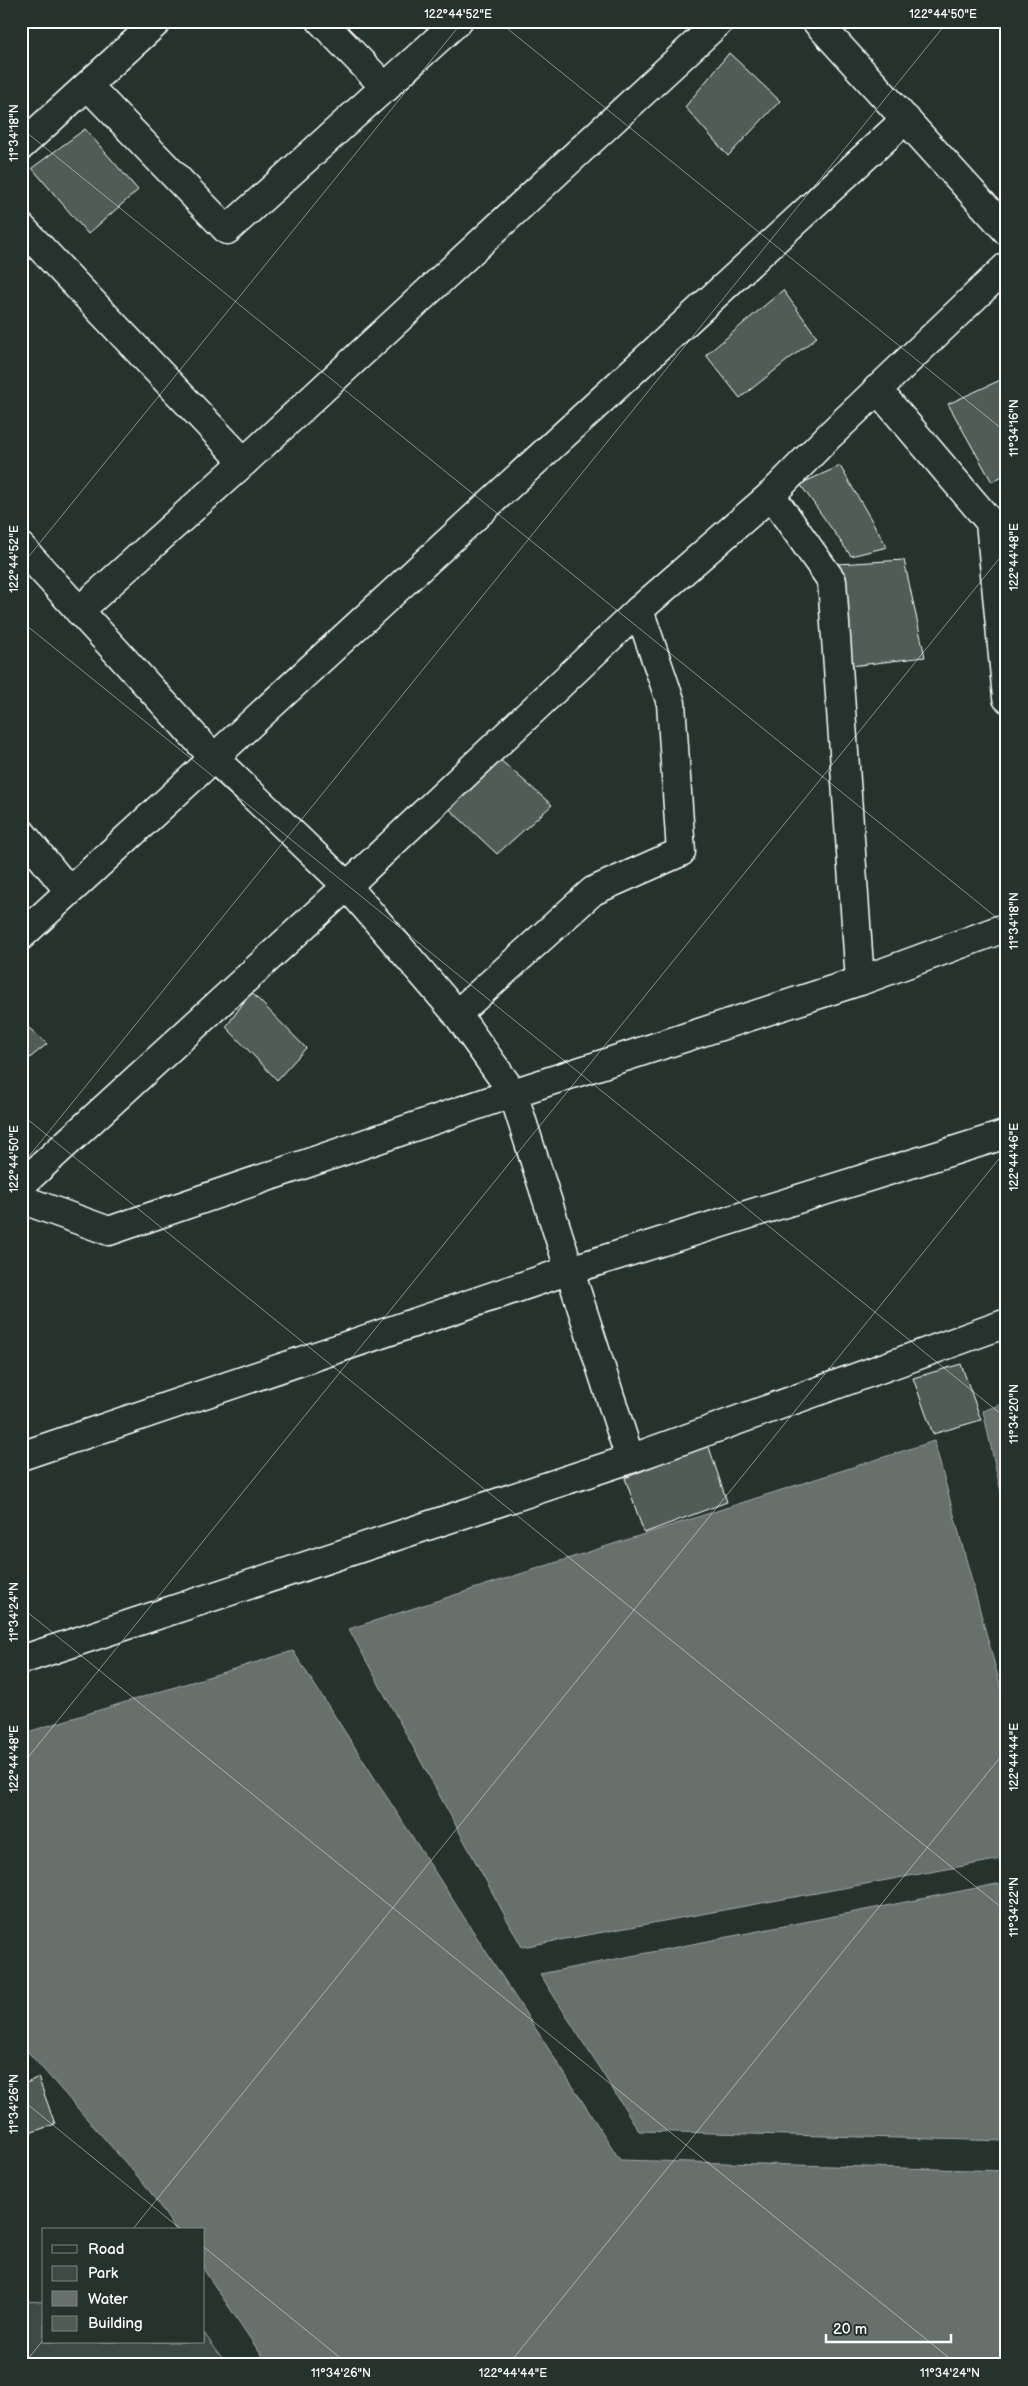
<svg xmlns="http://www.w3.org/2000/svg" width="1028" height="2386" font-family="'Balsamiq Sans',sans-serif">
<style>
.green{fill:#3e4944;stroke:#9ea4a2}
.water{fill:#67706c;stroke:#a4a9a7}
.building{fill:#515c57;stroke:#fff}
.lines{fill:none;stroke-linecap:round;stroke-linejoin:round}
.street-casing{stroke:#fff;stroke-width:31}
.street{stroke:#26332d;stroke-width:28}
.ticks{fill:none;stroke:#fff;stroke-width:1;stroke-opacity:0.45}
.neatline{fill:none;stroke:#fff;stroke-width:2}
.ticks-label{font-size:12px;text-anchor:middle;fill:#fff}
</style>
<rect width="100%" height="100%" fill="#26332d"/>
<filter id="ink" filterUnits="userSpaceOnUse"><feTurbulence type="fractalNoise" baseFrequency=".02" numOctaves="2"/><feDisplacementMap in="SourceGraphic" scale="10" xChannelSelector="R" yChannelSelector="G"/><feConvolveMatrix kernelMatrix="1 2 1 2 8 2 1 2 1" color-interpolation-filters="sRGB"/></filter>
<g filter="url(#ink)">
<path class="green" d="M21,2301L44,2302V2342H204V2333L227,2365H21Z"/>
<g class="water">
<path d="M1007,1402V1519L983,1411Z"/>
<path d="M934,1441L1007,1710V1858L522,1947L349,1629Z"/>
<path d="M293,1651L620,2160L1007,2171V2365H268L204,2270V2230H176L146,2186L21,2044V1734Z"/>
<path d="M1007,1882V2141L639,2131L540,1974Z"/>
</g>
<g class="building">
<path d="M729,53L780,101L728,156L685,107Z"/>
<path d="M85,129L138,190L88,234L32,168Z"/>
<path d="M783,290L817,337L740,398L706,355Z"/>
<path d="M1007,377V473L992,482L948,404Z"/>
<path d="M840,466L887,547L851,556L800,484Z"/>
<path d="M904,560L925,657L851,666L837,564Z"/>
<path d="M490,751L552,805L497,854L444,804Z"/>
<path d="M251,992L306,1048L277,1080L226,1027Z"/>
<path d="M21,1021L47,1044L21,1065Z"/>
<path d="M961,1364L981,1420L933,1434L913,1378Z"/>
<path d="M708,1444L727,1502L644,1533L625,1478Z"/>
<path d="M38,2077L55,2124L21,2136V2086Z"/>
</g>
<g class="lines">
<g class="street-casing">
<g id="street">
<path d="M321,21L386,88"/>
<path d="M816,21L1007,231"/>
<path d="M88,86L227,230L458,21"/>
<path d="M21,146L158,21"/>
<path d="M21,227L244,462"/>
<path d="M877,389L990,522L1007,698"/>
<path d="M771,495L832,581L860,981"/>
<path d="M21,547L215,759L347,886L457,1014L513,1093L630,1459"/>
<path d="M79,611L244,462L720,21"/>
<path d="M21,832L69,891"/>
<path d="M21,936L906,119"/>
<path d="M457,1014L593,891L681,852L671,703L639,610"/>
<path d="M21,1185L347,886L639,610L771,495L830,435L1007,266"/>
<path d="M21,1199L109,1231L513,1093L860,981L1007,927"/>
<path d="M21,1456L570,1270L1007,1134"/>
<path d="M21,1660L630,1459L1007,1323"/>
</g>
</g>
<use href="#street" class="street"/>
</g>
</g>
<path class="ticks" d="M498,21L1007,433M21,128L1007,926M21,566L463,21M21,621L1007,1419M21,1114L1007,1912M21,1166L948,21M21,1607L958,2365M21,1766L1007,549M21,2099L182,2230M132,2230L1007,1149M204,2247L349,2365M23,2365L44,2339M508,2365L1007,1749M994,2365L1007,2349"/>
<rect width="1028" height="2386" fill="none" stroke="#26332d" stroke-width="55"/>
<rect x="42" y="2228" width="162" height="115" fill="#26332d" stroke="#7d8581"/>
<rect x="52" y="2245" width="25" height="8" fill="#26332d" stroke="#7d8581"/>
<text x="88" y="2254" font-size="15" fill="#ffffff">Road</text>
<rect x="52" y="2266" width="25" height="15" fill="#3e4944" stroke="#7d8581"/>
<text x="88" y="2278" font-size="15" fill="#ffffff">Park</text>
<rect x="52" y="2291" width="25" height="15" fill="#67706c" stroke="#7d8581"/>
<text x="88" y="2304" font-size="15" fill="#ffffff">Water</text>
<rect x="52" y="2316" width="25" height="15" fill="#515c57" stroke="#7d8581"/>
<text x="88" y="2328" font-size="15" fill="#ffffff">Building</text>
<path d="M826 2334v8h125v-8" fill="none" stroke="#ffffff" stroke-width="2.5"/>
<text x="833" y="2334" font-size="15" fill="#ffffff" stroke="#26332d" stroke-width="4" paint-order="stroke">20 m</text>
<rect x="28" y="28" width="972" height="2330" class="neatline"/>
<g class="ticks-label">
<text x="458" y="18">122°44'52"E</text>
<text x="943" y="18">122°44'50"E</text>
<text transform="translate(14 133) rotate(-90)" y="4">11°34'18"N</text>
<text transform="translate(1014 428) rotate(-90)" y="4">11°34'16"N</text>
<text transform="translate(1014 557) rotate(-90)" y="4">122°44'48"E</text>
<text transform="translate(14 559) rotate(-90)" y="4">122°44'52"E</text>
<text transform="translate(1014 921) rotate(-90)" y="4">11°34'18"N</text>
<text transform="translate(1014 1157) rotate(-90)" y="4">122°44'46"E</text>
<text transform="translate(14 1159) rotate(-90)" y="4">122°44'50"E</text>
<text transform="translate(1014 1414) rotate(-90)" y="4">11°34'20"N</text>
<text transform="translate(14 1612) rotate(-90)" y="4">11°34'24"N</text>
<text transform="translate(1014 1757) rotate(-90)" y="4">122°44'44"E</text>
<text transform="translate(14 1759) rotate(-90)" y="4">122°44'48"E</text>
<text transform="translate(1014 1907) rotate(-90)" y="4">11°34'22"N</text>
<text transform="translate(14 2104) rotate(-90)" y="4">11°34'26"N</text>
<text x="341" y="2377">11°34'26"N</text>
<text x="513" y="2377">122°44'44"E</text>
<text x="950" y="2377">11°34'24"N</text>
</g>
</svg>
